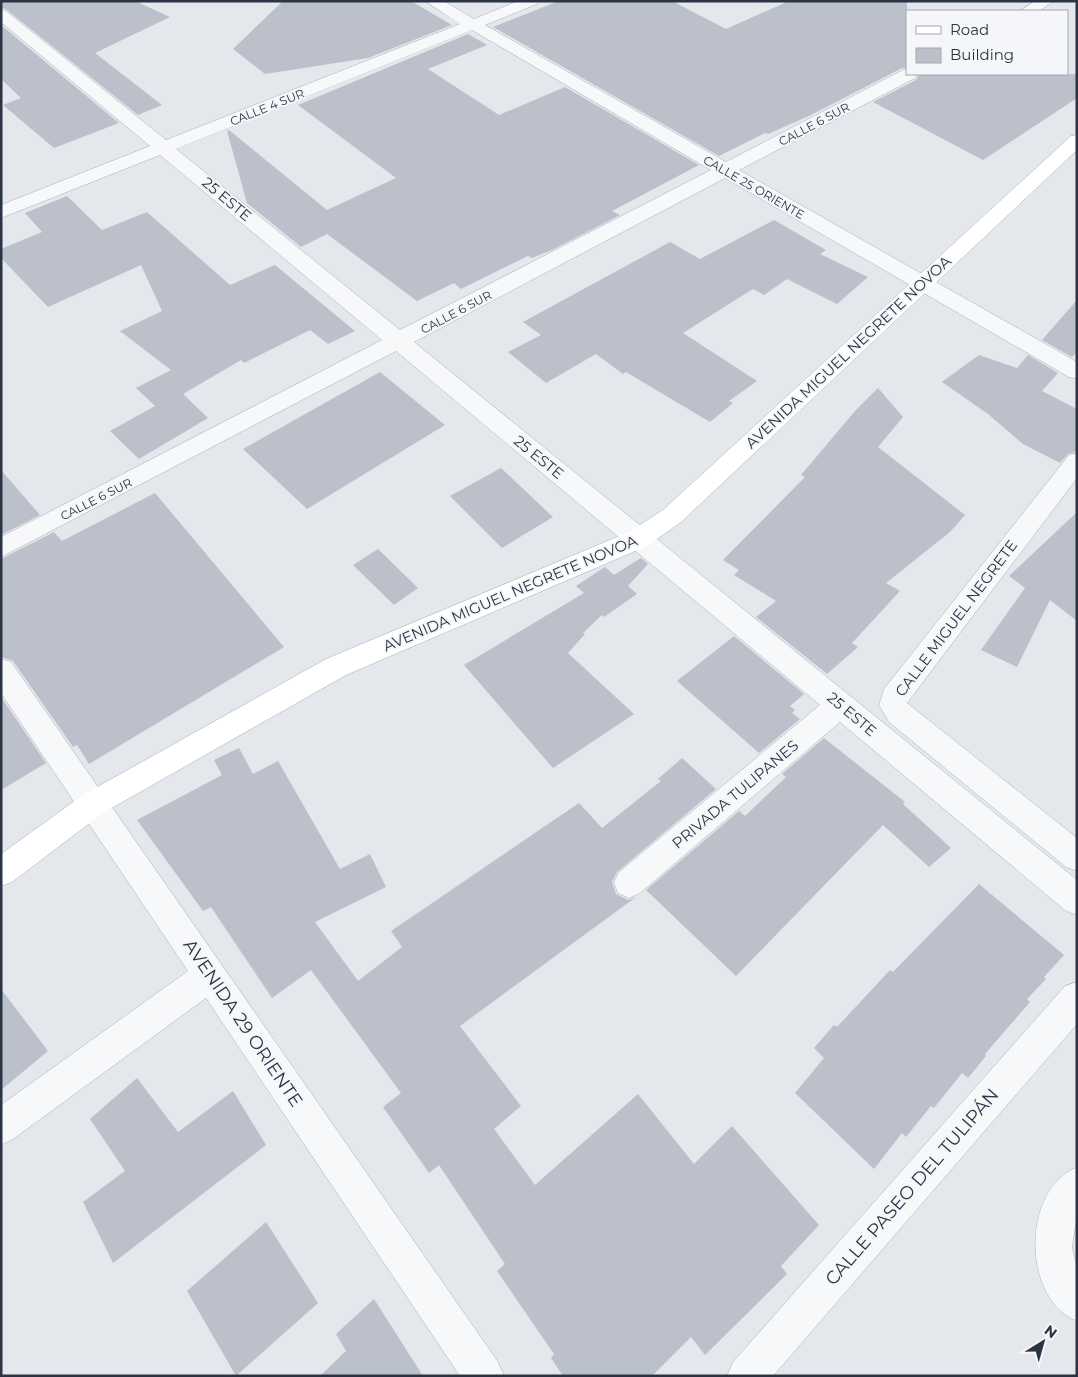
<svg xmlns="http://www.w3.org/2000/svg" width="1078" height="1377" font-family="Montserrat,sans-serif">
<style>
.building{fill:#bbc0ca}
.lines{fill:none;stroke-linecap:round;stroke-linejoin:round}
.minor-casing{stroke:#a9aeb7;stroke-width:1}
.secondary-casing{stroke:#a9aeb7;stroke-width:1}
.minor{fill:#f7f8fa;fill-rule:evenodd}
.secondary{fill:#fff;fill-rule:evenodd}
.labels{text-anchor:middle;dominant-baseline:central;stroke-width:4;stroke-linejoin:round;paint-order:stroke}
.far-street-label{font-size:12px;fill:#2b3445;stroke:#f4f6f9}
.street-label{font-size:15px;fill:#2b3445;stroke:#f4f6f9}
.near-street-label{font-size:18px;fill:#2b3445;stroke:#f4f6f9}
</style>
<rect width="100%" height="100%" fill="#e4e7ec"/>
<g class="building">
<path d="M1,1H135L170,17L95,53L162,105L138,115L7,10L1,7Z"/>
<path d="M283,1H411L452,25L368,58L265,74L233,49Z"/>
<path d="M559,1H672L726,29L789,1H907V68H902L811,115L768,134L765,133L719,156L493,27Z"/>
<path d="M1,25L119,123L54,148L3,105L21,98L1,79Z"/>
<path d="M468,34L487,45L428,69L499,115L565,87L699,165L612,211L620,215L552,250L532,258L528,256L461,289L454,283L417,301L327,234L301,247L247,203L227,131L229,130L327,210L396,178L298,105Z"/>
<path d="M919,74H1077V98L983,160L873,102L916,80Z"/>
<path d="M67,196L102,230L147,212L230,285L275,265L355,331L328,344L310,330L244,363L241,360L183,394L208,418L139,459L110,431L155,406L136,388L171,370L120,331L162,311L141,265L48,307L1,258V249L42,232L25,213Z"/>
<path d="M774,220L826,250L820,254L868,277L837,304L787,279L764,295L753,289L683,333L757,381L729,401L733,403L710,422L626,372L623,374L596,354L546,383L508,352L541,335L523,322L670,242L700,259Z"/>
<path d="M1077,300V352L1072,357L1042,340Z"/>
<path d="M979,355L1017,368L1028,355L1058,373L1042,391L1077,409V451L1068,454L1060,463L1023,444L988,414L942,382Z"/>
<path d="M380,372L445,425L307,509L243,449Z"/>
<path d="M878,388L903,417L878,447L965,515L950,532L886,583L900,591L852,643L858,647L827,674L756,617L776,601L734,575L739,570L723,560L805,477L801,475L855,411Z"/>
<path d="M501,468L553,517L502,548L450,496Z"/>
<path d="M1,470L40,515L1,535Z"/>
<path d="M155,493L284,647L89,764L77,745L73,747L13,661L1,657V559L54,532L62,541Z"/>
<path d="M1077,512V621L1050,600L1017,667L981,650L1025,588L1009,576Z"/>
<path d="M378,549L418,588L394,605L353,565Z"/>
<path d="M641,558L648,564L628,586L637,594L604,617L602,615L583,633L585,634L568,653L634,714L553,768L464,665L584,593L576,586L605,567L614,575Z"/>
<path d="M734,636L804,694L790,706L795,710L792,713L800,719L759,753L677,681Z"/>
<path d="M1,697L46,763L1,790Z"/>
<path d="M824,738L905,802L903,804L951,848L929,867L883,825L736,976L646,890L739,811L745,816L786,777L782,774Z"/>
<path d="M239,748L253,774L278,761L340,869L370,854L386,887L315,922L358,981L402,947L391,931L579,803L602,828L661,781L658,779L682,758L716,789L617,872L612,882L616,894L628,900L636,897L460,1026L521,1106L494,1129L535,1185L638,1094L694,1164L732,1126L819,1225L781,1266L787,1274L705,1355L691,1337L652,1376H563L551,1358L554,1354L497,1271L505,1264L439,1165L429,1173L383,1107L401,1093L311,970L272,998L211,907L203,911L137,820L222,775L214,760Z"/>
<path d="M979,884L1064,955L1044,977L1046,979L1027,999L1030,1002L985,1054L986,1056L968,1078L962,1073L934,1108L931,1106L906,1137L902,1133L874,1169L795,1093L824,1058L814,1048L834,1025L837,1027L890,970L893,972Z"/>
<path d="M1,989L48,1051L1,1090Z"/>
<path d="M137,1078L178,1132L233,1091L266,1145L113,1263L83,1202L125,1171L90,1119Z"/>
<path d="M266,1222L318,1303L236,1376L187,1291Z"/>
<path d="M374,1299L423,1376H320L346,1351L336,1334Z"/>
</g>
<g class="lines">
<g class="minor-casing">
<g id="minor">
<path d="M425,1H444L474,19L518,1H539L537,4L485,25L726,162L903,70H907V74H917L915,78L739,170L1077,362V379L1069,377L725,178L414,342L1077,880V915L1066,911L840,722L640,893L629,898L618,893L614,883L618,873L820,705L396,351L1,557V537L382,340L160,155L1,218V205L150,146L1,22V9L6,11L166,140L460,24ZM472,30L711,170L400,330L176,149Z"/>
<path d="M1035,1H1054L1039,11H1020Z"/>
<path d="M1077,453V478L907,703L1077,838V871L1066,867L889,722L879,705L884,689L1069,455Z"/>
<path d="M1,659L11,662L498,1362L504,1376H460L206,998L13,1139L1,1145V1105L188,971L1,693Z"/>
<path d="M1077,982V1024L773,1376H727L733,1362L1065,986Z"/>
<path d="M1077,1167V1214L1072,1247L1077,1268V1321C1022,1299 1021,1190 1077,1167Z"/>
</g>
</g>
<g class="secondary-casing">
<path id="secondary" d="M1077,135V150L681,522L647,546L346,675L103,813L12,882L1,886V854L83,795L326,659L629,532L663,510L1071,136Z"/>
</g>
<use href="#minor" class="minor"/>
<use href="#secondary" class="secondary"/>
</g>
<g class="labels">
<g class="far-street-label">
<text transform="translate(267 107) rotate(-22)">CALLE 4 SUR</text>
<text transform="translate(814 124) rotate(-28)">CALLE 6 SUR</text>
<text transform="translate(754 187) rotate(30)">CALLE 25 ORIENTE</text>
<text transform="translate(456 312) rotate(-28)">CALLE 6 SUR</text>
<text transform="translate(96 499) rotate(-27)">CALLE 6 SUR</text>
</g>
<g class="street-label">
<text transform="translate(227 199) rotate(40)">25 ESTE</text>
<text transform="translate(848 352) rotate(-43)">AVENIDA MIGUEL NEGRETE NOVOA</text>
<text transform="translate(539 457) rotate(39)">25 ESTE</text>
<text transform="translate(510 593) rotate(-23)">AVENIDA MIGUEL NEGRETE NOVOA</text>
<text transform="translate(956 618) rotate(-53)">CALLE MIGUEL NEGRETE</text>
<text transform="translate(852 714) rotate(40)">25 ESTE</text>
<text transform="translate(735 794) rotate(-40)">PRIVADA TULIPANES</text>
</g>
<g class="near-street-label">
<text transform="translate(243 1023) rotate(56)">AVENIDA 29 ORIENTE</text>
<text transform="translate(912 1187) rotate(-49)">CALLE PASEO DEL TULIPÁN</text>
</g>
</g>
<rect width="1078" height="1377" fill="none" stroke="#2b3445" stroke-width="5"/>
<rect x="906" y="10" width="162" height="65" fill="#f4f6f9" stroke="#a4a8b1"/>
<rect x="916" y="26" width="25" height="8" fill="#ffffff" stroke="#a4a8b1"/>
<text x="950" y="35" font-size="15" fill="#2b3445">Road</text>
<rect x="916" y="48" width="25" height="15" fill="#bbc0ca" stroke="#a4a8b1"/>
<text x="950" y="60" font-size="15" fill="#2b3445">Building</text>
<g transform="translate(1043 1342) rotate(37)" stroke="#f4f6f9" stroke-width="4" paint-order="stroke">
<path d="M0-4L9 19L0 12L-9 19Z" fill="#2b3445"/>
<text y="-8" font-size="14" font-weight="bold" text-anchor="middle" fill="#2b3445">N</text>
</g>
</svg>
